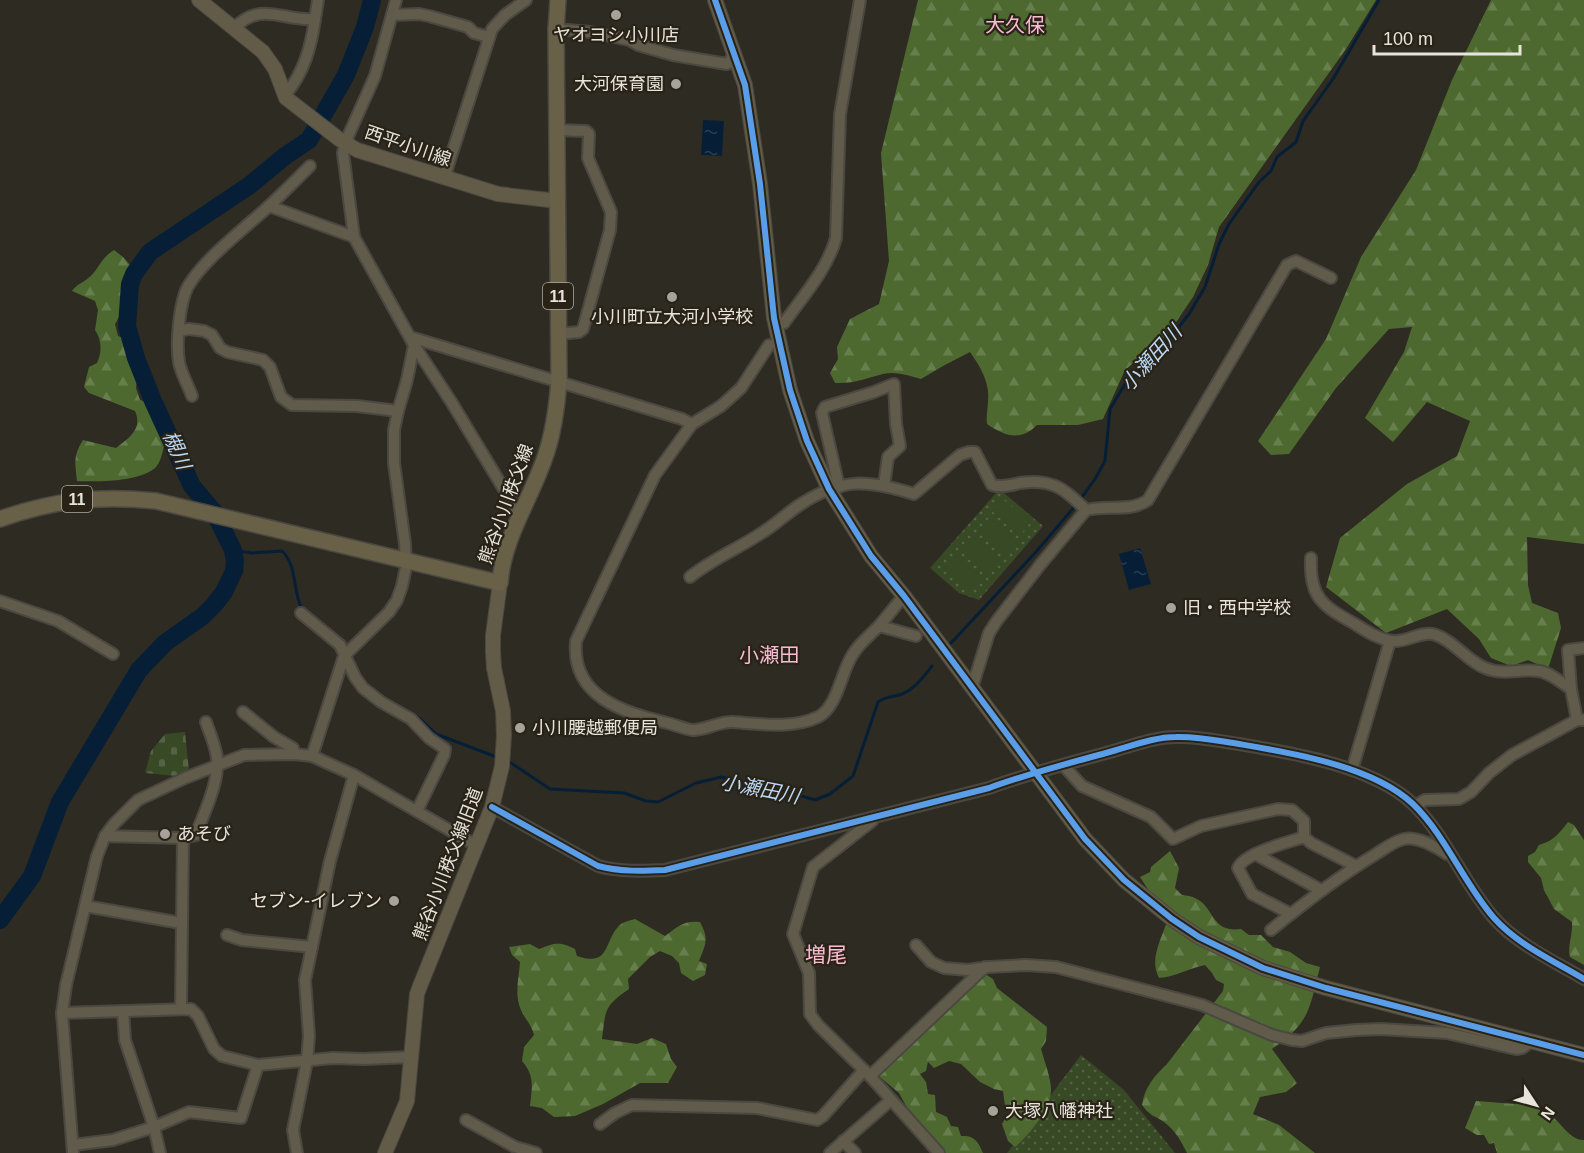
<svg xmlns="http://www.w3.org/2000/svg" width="1584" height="1153" font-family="Helvetica,'Noto Sans JP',sans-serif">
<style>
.grass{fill:url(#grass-dots)}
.forest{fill:url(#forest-firs)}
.cemetery{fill:url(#cemetery-stones)}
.pitch{fill:#384925}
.water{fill:url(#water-ripples)}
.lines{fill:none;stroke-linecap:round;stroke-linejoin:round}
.stream{stroke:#061f36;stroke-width:3}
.river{stroke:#061f36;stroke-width:18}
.street-casing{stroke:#4b4841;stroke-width:14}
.secondary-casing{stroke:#4b4841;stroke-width:16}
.primary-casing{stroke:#4b4841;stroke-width:18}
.street{stroke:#605b4b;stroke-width:10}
.secondary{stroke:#625b47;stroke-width:14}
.primary{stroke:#686148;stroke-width:15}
.cycleway-casing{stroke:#282316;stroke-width:10}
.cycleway{stroke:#5a9eea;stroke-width:6}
.poi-dot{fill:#a7a39b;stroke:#282316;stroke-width:2}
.labels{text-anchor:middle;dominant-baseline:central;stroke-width:4.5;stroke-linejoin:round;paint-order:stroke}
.shield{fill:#282316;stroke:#aeaaa1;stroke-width:1.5}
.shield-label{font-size:16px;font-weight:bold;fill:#e8e4dc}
.poi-label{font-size:18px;fill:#e8e4dc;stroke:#282316;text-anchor:start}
.street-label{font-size:18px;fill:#e8e4dc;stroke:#282316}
.neighbourhood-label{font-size:20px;fill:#fbbbd5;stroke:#282316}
.water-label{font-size:20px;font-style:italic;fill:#bad7f5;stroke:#282316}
.quarter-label{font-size:21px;fill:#fbbbd5;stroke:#282316}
</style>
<defs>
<pattern id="grass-dots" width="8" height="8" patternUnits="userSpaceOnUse" patternTransform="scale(1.5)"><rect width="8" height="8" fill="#384925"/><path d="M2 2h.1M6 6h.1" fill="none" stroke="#556344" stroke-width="1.8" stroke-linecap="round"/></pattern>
<pattern id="forest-firs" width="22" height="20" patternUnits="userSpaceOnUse" patternTransform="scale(1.5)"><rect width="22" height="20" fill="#4d6930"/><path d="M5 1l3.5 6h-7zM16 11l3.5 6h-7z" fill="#677e4d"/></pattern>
<pattern id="cemetery-stones" width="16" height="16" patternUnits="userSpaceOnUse" patternTransform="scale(1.5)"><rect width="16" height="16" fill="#384925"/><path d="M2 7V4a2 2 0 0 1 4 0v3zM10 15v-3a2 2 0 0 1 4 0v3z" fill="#556344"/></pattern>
<pattern id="water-ripples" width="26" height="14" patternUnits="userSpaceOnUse" patternTransform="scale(1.5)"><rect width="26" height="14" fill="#061f36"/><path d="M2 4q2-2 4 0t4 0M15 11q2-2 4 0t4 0" fill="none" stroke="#2a3f52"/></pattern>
</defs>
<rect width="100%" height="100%" fill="#2e2b23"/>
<g class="grass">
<path d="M996,493H1004L1043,526L979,600L959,593L930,568Z"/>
<path d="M1081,1055L1124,1090L1175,1153H1007Z"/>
</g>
<g class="forest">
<path d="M918,0H1376L1346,49L1219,227L1208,265L1193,297L1168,334L1125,370L1103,419L1078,425H1037C1020,442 1005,436 987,424C986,415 988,409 988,400C990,383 980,366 970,352L943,366L921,379C910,376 895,371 883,374C867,378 853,384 835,383L830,373L838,359L837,347L850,319L879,304L889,261L881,153Z"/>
<path d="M1491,0H1584V544L1527,537L1528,585L1532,603L1558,613L1561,628L1548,669L1528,660L1511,666L1491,658L1479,639L1447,609L1386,633L1326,587L1340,538L1407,484L1457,456L1470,421L1427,402L1393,442L1365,418L1404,352L1412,327L1389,329L1336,388L1289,454L1271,455L1258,441L1326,339L1361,257L1416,170L1452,80Z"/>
<path d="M114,250L123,257L130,265L124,285L122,312L115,324L118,336L128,340V351L131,367L137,378L136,388L140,400L152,405L167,436C163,445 163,459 156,467C141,482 97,482 77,481C75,462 73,456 83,440L116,448C129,438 143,429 135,411L89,393L84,387L89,367L97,363C102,352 102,340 95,330L98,310L95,301L72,291C77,284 81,284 87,279C99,271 99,259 114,250Z"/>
<path d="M1568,822L1574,825L1584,840V965L1570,957C1567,946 1573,935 1572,922L1554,909L1544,890L1541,878L1528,862V856L1535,852L1539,845C1553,841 1559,834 1568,822Z"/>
<path d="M1170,851L1179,868L1175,888L1182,895C1218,897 1205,934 1241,929L1249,935H1261L1273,947L1290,952L1306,963L1320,967C1309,1010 1310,1023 1272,1049L1297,1083L1286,1092L1260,1097L1253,1114L1279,1125L1315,1153H1187C1181,1141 1175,1130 1164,1122C1154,1115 1151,1117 1142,1105C1144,1088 1155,1075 1167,1064L1223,991L1224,984L1216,980L1212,973L1205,965C1189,968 1175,977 1159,978C1150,961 1159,944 1165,927C1168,922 1167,914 1167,908L1151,894L1140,877L1150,872L1151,867Z"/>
<path d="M635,919L665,936C677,927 684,920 700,922C709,939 706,943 699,961L707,964L705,975L693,981L681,973L679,963L672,956L660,951L650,957L628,979L629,989C603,1007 606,1010 602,1039L637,1044L652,1038L666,1044L671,1059L677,1067L668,1083H640L603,1104L575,1116L554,1117L542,1108L530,1106C532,1087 535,1076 522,1061L524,1047L534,1035C531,1024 525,1019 521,1010C514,995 519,977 520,962L512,955L509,947L530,944L539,949C554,943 560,941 575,949L577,956C612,968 603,939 621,924C624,922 631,920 635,919Z"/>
<path d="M985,974L993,979L997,988L1047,1027L1046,1041L1041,1049C1044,1060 1052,1081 1051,1091C1050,1110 1029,1135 1015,1147L1008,1141L1002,1124L1010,1110L1005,1106L1003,1091L994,1089L980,1082L961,1064L949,1061L934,1068L928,1062L926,1071L920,1074L926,1082L928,1094L935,1095L936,1112L947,1117L951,1126L958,1127L961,1136C974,1135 978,1141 983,1153H943L911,1115L899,1093L880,1077L879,1071Z"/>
<path d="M1525,1098L1536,1101L1541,1113C1546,1115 1551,1116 1555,1119C1564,1127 1571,1140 1584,1140V1153H1497L1494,1143L1489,1144L1484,1135H1477L1465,1128L1476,1101L1515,1104Z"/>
</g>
<path class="cemetery" d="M185,732L189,771L176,776L145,773L151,751L165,734Z"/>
<g class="pitch">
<path d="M1004,500L1030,523L1020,535L993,512Z"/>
<path d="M988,519L1014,542L1003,554L977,531Z"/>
<path d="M971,538L997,561L987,573L960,550Z"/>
<path d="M955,556L982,579L971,591L945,568Z"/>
</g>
<g class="water">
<path d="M703,120L724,121L722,156L701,155Z"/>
<path d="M1140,548L1151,584L1129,590L1119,554Z"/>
</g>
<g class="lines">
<g class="stream">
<path d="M1080,500L1095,479L1105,461L1110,409L1125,384L1162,349L1189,314L1205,287L1219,244L1229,224L1259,182L1271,171L1277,157L1296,142L1303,121L1333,79L1379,0"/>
<path d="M233,550L252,553L282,551C298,566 292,591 302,609"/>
<path d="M951,643L1035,553L1076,505"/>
<path d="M412,714L419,718L436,734L499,758"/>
<path d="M508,761L550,789L624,793L646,801L658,802L696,783L721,777L766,789L782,790L815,800L830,794L853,776L878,702C886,696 894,697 902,694C915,689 924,676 932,666"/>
</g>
<path class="river" d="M0,920L32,876L60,802L139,670L165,643L203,616L214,605L224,592L234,571L235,561L233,550L214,512L192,486L153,401L136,358L127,326L130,284L134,274L150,252L250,185L285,156L309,140L346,75L365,27L372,0"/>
<g class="street-casing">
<g id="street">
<path d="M396,0L375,76L345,143L343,153L354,237L414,345L452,403L520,516"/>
<path d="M392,15L419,14L429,16L468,27L474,33L489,37"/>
<path d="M234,28C263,0 282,22 315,19L318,0"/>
<path d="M556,29L590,32L629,40L638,45L673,55L727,64L735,55"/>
<path d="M285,95C304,73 311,47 315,19"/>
<path d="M557,130L586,131L589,134L588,158L611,212L610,230L583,329L579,332L558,334"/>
<path d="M444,178L492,29L505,15L526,0"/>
<path d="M269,206L354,237"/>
<path d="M784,323C803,296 827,270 836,238L840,114L860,0"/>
<path d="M179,331L189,329L204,331L212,335L220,348L227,352L263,360L270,367L281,397L292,405L357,406L398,411"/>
<path d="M410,337L682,419L692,424"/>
<path d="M769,345L741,388L721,406L692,424L655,475L576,641C571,697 623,712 667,723C676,725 684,729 693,730C706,730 720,721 733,722C760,724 793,729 818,717C838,707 841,671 853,654C859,644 869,636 878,627C887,617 895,606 904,596"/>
<path d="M192,396C188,385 181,373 179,362C176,344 179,311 185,293C195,266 245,228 268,207C282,194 296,180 310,166"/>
<path d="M839,487L822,413L825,407L874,392L894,384L896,424L900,446L888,457L884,485"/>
<path d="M1311,558C1309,598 1323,606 1355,624C1366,631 1378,639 1392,641C1408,643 1420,630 1436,635C1454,641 1467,661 1485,668C1504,676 1522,668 1539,671C1551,673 1562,683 1571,689L1577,720"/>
<path d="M690,577C711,560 737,549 760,534C775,525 787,513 801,504C843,477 869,480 914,494L960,455L969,452H975L992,485C1002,488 1011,485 1020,483C1052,478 1065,489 1086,510C1109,504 1129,513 1148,500L1287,265L1296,261L1331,278"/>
<path d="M0,601L58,621L113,654"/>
<path d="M301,613L340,645L355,677L363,688L381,702L411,719L429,738L445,749L444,755L417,811"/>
<path d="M879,626L916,636"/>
<path d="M972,688L989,633L996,622L1040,565L1086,510"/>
<path d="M1571,689L1568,650L1584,648"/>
<path d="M243,712L274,737L293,748L294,754"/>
<path d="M312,756L344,656L389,612L397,600L402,586L406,567L405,544L394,463V430L398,411L407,380L414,345"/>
<path d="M1063,765L1082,786L1151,817L1173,839L1201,826L1278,809L1292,810L1304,821V837L1311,843L1356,866"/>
<path d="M1352,770L1390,641"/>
<path d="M1415,806L1425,800L1459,799L1471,792L1489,773L1512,755L1577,720H1583"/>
<path d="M492,807L598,866C620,872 644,871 665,870L989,788C1027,774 1066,764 1106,753C1129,747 1153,737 1176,737C1197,736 1219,741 1239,744C1292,753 1373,766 1413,804C1446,836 1464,884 1494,918C1518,945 1554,961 1584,979"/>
<path d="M874,817L872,821L813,867L793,934L809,973L810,1014L818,1025L870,1076L939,1153"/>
<path d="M105,836L183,838L196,835C204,812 219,784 217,758C216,747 210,734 206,722"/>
<path d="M1255,854L1321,890"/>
<path d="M85,906L181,923"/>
<path d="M1291,914L1252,894L1238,868C1244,853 1289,842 1304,837"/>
<path d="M1271,930C1304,903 1338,877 1376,854C1384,849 1394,841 1404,839C1418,836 1436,847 1447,854"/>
<path d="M227,935L242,940L312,947"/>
<path d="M916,945L931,962L944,968L968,970L989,967L1026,965L1056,967L1202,1005L1272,1035L1292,1040L1302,1041L1326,1033L1356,1030L1381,1029L1447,1033L1516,1049L1522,1048L1532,1041"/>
<path d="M181,1008L183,838"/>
<path d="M123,1011L125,1040L154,1127L160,1153"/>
<path d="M62,1013L191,1009L198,1016L214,1049L222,1056L258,1065L333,1058L364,1059L411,1057"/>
<path d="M870,1076L985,967"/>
<path d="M466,1120L515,1147L536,1153"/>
<path d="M600,1124L615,1113L632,1105L757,1108L817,1120L823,1116L864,1070"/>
<path d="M843,1141L855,1153"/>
<path d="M73,1145L113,1140L154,1127L189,1112L241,1118L258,1065"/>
<path d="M73,1153L62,1013L66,985L97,856L105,836L114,824L138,800L185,778L244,755L294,754L312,756L354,775L477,846"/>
<path d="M297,1153L293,1130L307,1061L309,1036L305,980L330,861L354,775"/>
<path d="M830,1153L891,1100"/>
</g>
</g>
<g class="secondary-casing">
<g id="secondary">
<path d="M199,0L263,52L275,69L286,98L339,139L357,150L498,194L557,201"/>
<path d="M715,0L745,85L760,184L774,318L790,390L807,441L829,489L871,556L904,596L1085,839L1124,880L1172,919L1199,937L1263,968L1326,988L1584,1055"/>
<path d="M385,1153L407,1101L417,994L420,986L492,807L502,766L504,735L503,711L494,668L493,652V635L500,583"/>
</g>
</g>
<g class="primary-casing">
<path id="primary" d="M0,519C54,500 99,495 156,501L500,583C503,538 531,499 545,457C554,432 557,407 559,380L556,29L558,0"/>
</g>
<use href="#street" class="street"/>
<use href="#secondary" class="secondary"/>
<use href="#primary" class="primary"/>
<g class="cycleway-casing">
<g id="cycleway">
<path d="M715,0L745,85L760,184L774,318L790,390L807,441L829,489L871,556L904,596L1085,839L1124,880L1172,919L1199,937L1263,968L1326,988L1584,1055"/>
<path d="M492,807L598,866C620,872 644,871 665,870L989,788C1027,774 1066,764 1106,753C1129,747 1153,737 1176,737C1197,736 1219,741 1239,744C1292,753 1373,766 1413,804C1446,836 1464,884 1494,918C1518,945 1554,961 1584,979"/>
</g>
</g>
<use href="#cycleway" class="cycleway"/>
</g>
<g class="poi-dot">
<circle cx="616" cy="15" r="6"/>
<circle cx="676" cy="84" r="6"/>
<circle cx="672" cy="297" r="6"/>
<circle cx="1171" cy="608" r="6"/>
<circle cx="520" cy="728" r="6"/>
<circle cx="165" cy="834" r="6"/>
<circle cx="394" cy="901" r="6"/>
<circle cx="993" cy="1111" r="6"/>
</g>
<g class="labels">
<g class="shield">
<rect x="543" y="283" width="30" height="26" rx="4.5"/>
<rect x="62" y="486" width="30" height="26" rx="4.5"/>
</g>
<g class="shield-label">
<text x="558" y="296">11</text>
<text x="77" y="499">11</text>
</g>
<g class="poi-label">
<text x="616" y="35" text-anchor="middle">ヤオヨシ小川店</text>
<text x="664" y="84" text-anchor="end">大河保育園</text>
<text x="672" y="317" text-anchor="middle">小川町立大河小学校</text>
<text x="1183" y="608">旧・西中学校</text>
<text x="532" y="728">小川腰越郵便局</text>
<text x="177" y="834">あそび</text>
<text x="382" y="901" text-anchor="end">セブン-イレブン</text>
<text x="1005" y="1111">大塚八幡神社</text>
</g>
<g class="street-label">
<text transform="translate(408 146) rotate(19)">西平小川線</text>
<text transform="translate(506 504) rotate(-70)">熊谷小川秩父線</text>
<text transform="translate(448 864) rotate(-69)">熊谷小川秩父線旧道</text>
</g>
<g class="neighbourhood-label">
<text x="1015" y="25">大久保</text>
<text x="769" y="655">小瀬田</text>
</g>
<g class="water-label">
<text transform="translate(1151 358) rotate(-48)">小瀬田川</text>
<text transform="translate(177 450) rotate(66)">槻川</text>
<text transform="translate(760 789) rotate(11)">小瀬田川</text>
</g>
<g class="quarter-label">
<text x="826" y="954">増尾</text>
</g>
</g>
<g transform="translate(1536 1105) rotate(126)" stroke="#282316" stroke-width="4.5" paint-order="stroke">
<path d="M0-4.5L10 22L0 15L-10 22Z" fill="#e8e4dc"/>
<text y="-9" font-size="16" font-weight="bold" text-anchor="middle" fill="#e8e4dc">N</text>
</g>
<path d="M1374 45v9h146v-9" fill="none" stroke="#e8e4dc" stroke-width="3"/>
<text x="1383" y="45" font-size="18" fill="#e8e4dc" stroke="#282316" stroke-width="4.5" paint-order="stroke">100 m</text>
</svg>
